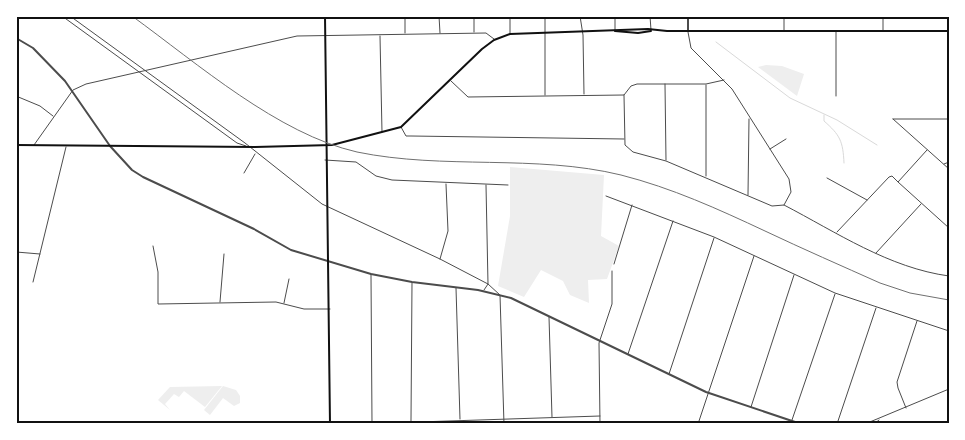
<svg xmlns="http://www.w3.org/2000/svg" width="965" height="440" font-family="'Fira Sans',sans-serif">
<style>
.green{fill:#eee}
.lines{fill:none;stroke-linecap:round;stroke-linejoin:round}
.stream{stroke:#d9d9d9;stroke-width:1}
.minor{stroke:#4c4c4c;stroke-width:1}
.tertiary{stroke:#4c4c4c;stroke-width:2}
.secondary{stroke:#111;stroke-width:2}
.rail{stroke:#707070;stroke-width:1}
.neatline{fill:none;stroke:#111;stroke-width:2}
</style>
<rect width="100%" height="100%" fill="#fff"/>
<g class="green">
<path d="M766,65L782,66L804,74L797,96L758,67Z"/>
<path d="M510,167L604,175L601,236L619,246L607,279L588,280L589,303L570,295L563,281L541,270L524,297L498,286L510,216Z"/>
<path d="M222,386L205,407L184,391L179,397L174,394L165,404L170,410L158,400L170,387Z"/>
<path d="M223,386L236,390L240,396V403L234,406L223,398L210,415L204,410Z"/>
</g>
<g class="lines">
<g class="stream">
<path d="M716,42L790,98L837,120L877,145"/>
<path d="M824,115V121C840,135 843,141 844,163"/>
</g>
<g class="minor">
<path d="M62,16L237,143L246,146"/>
<path d="M70,16L245,143L322,204L440,259L488,284L500,295L504,424"/>
<path d="M405,16V33"/>
<path d="M439,16L440,33"/>
<path d="M474,16V32"/>
<path d="M510,16V33"/>
<path d="M580,16L583,35L584,94"/>
<path d="M615,16V31"/>
<path d="M650,16L651,30"/>
<path d="M883,16V30"/>
<path d="M784,30V16"/>
<path d="M688,32L691,48L732,89L789,179L791,192L784,205"/>
<path d="M380,36L382,132"/>
<path d="M451,81L468,97L624,95L631,86L637,84H706L724,80"/>
<path d="M665,84L666,160"/>
<path d="M545,95V16"/>
<path d="M624,95L625,145L633,152L666,161L772,206L784,205C836,232 889,268 949,276"/>
<path d="M16,96L40,106L53,116"/>
<path d="M836,96V32"/>
<path d="M893,119L949,169"/>
<path d="M893,119H949"/>
<path d="M401,127L406,136H411L624,139"/>
<path d="M34,145L73,90L86,84L297,36L486,33L494,39"/>
<path d="M770,149L786,139"/>
<path d="M325,160L356,162L376,176L392,180L508,185"/>
<path d="M944,164L949,162"/>
<path d="M244,173L255,154"/>
<path d="M706,176V85"/>
<path d="M827,178L867,200"/>
<path d="M898,182L949,228"/>
<path d="M748,195L749,119"/>
<path d="M606,196L714,237L835,293L949,331"/>
<path d="M837,232L889,177L892,176L898,182L927,150"/>
<path d="M153,246L158,272V304L276,302L304,309H330"/>
<path d="M16,252L40,254"/>
<path d="M876,253L921,204"/>
<path d="M440,259L448,231L446,184"/>
<path d="M614,264L632,205"/>
<path d="M371,274L372,423"/>
<path d="M33,282L66,147"/>
<path d="M456,288L460,419"/>
<path d="M484,290L488,284L486,185"/>
<path d="M220,302L224,254"/>
<path d="M284,303L289,279"/>
<path d="M549,317L552,417"/>
<path d="M628,354L673,221"/>
<path d="M669,374L714,238"/>
<path d="M751,407L794,275"/>
<path d="M906,408L898,388L897,382L917,321"/>
<path d="M792,420L835,294"/>
<path d="M411,421L412,283"/>
<path d="M358,424L600,416"/>
<path d="M600,424L599,343L612,304V271"/>
<path d="M698,424L754,256"/>
<path d="M837,424L876,308"/>
<path d="M865,424L949,389"/>
<path d="M874,424L879,420"/>
</g>
<g class="tertiary">
<path d="M688,16V31"/>
<path d="M16,38L33,48L65,81L110,146L132,170L143,177L254,229L291,250L371,274L412,282L478,290L511,298L706,392L801,424"/>
</g>
<g class="secondary">
<path d="M325,16L330,424"/>
<path d="M615,31L638,33L651,31"/>
<path d="M16,145L255,147L332,145L401,127L482,49L494,40L510,34L648,29L667,31H949"/>
</g>
<path class="rail" d="M132,16C198,64 278,134 357,152C444,170 535,154 621,175C672,188 718,209 765,231C803,249 842,266 880,283L910,293L949,300"/>
</g>
<rect width="965" height="440" fill="none" stroke="#ffffff" stroke-width="35"/>
<rect x="18" y="18" width="930" height="404" class="neatline"/>
</svg>
